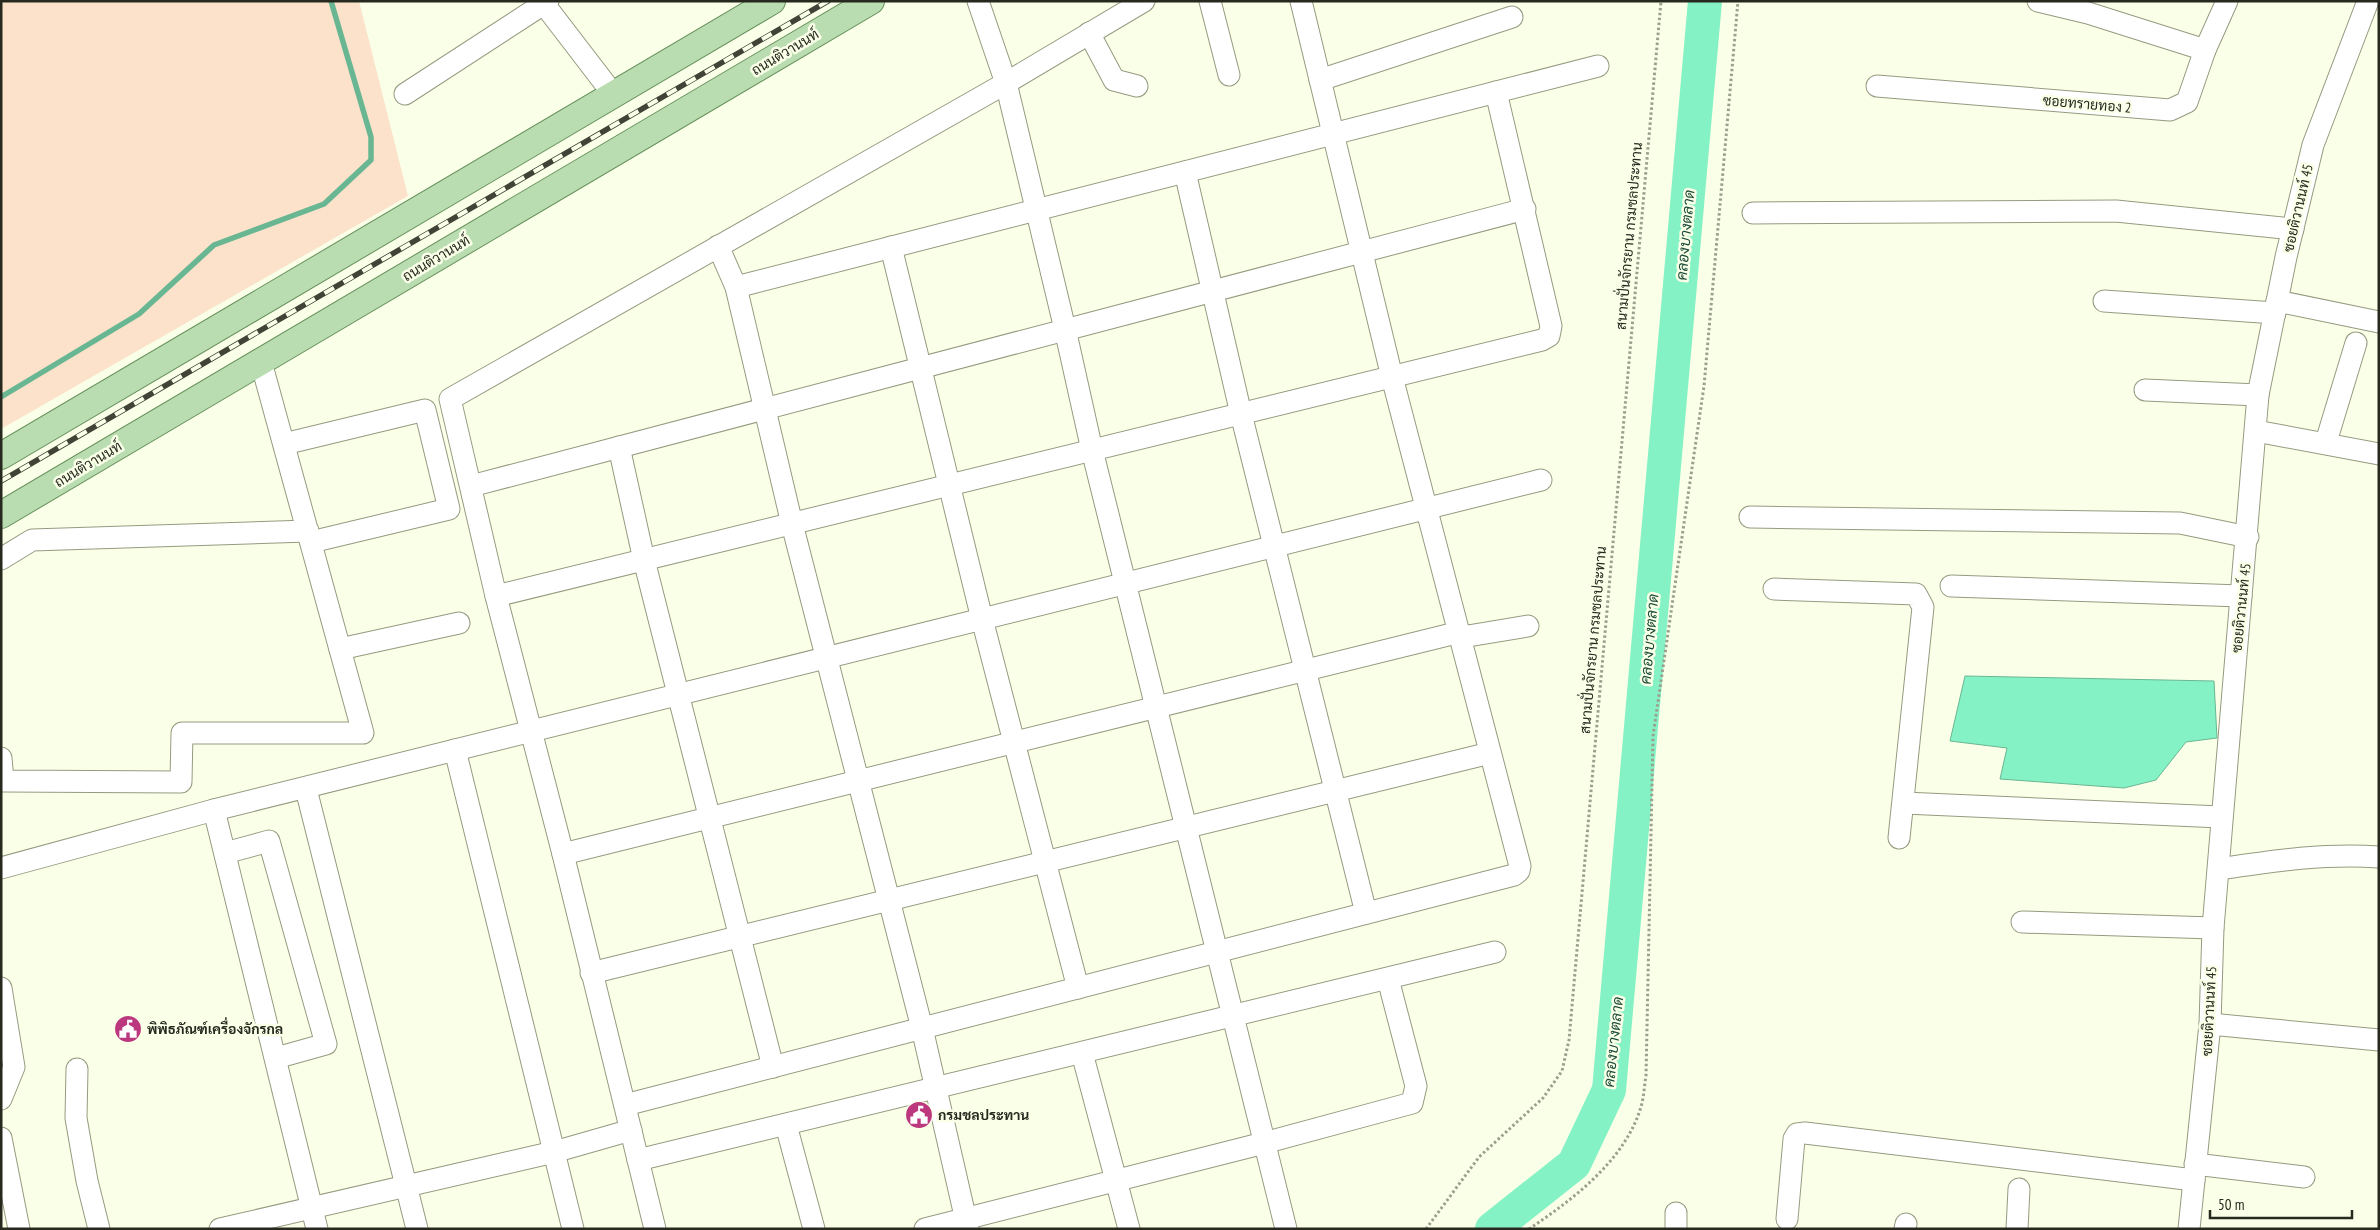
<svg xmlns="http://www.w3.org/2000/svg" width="2380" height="1230" font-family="'PT Sans Narrow',Sarabun,sans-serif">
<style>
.green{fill:#fce2ca}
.water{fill:#85f2c5;stroke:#69b693}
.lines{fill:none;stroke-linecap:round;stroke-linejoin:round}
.stream{stroke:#69b693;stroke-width:5.5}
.river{stroke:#85f2c5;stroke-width:34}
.minor-casing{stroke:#969a80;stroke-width:23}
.major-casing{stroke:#67905c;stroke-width:28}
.path{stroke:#9b9f8d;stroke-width:3;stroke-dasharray:2.5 2.5;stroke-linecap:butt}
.minor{stroke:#fff;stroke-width:21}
.major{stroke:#b9ddb1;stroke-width:26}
.rail-casing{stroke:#404336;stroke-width:5.5}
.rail{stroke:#faffe8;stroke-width:4;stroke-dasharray:11;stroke-linecap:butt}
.labels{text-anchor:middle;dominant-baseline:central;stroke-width:5;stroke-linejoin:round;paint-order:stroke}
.street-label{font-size:14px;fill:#27291e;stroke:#faffe8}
.poi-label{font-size:14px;font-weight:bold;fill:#27291e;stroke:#faffe8;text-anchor:start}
.water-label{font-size:15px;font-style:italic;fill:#1b4a38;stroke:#faffe8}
</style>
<rect width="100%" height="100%" fill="#faffe8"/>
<path class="green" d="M1,1H359L408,196L1,429Z"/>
<path class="water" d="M1965,676L2214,681L2217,738L2186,742L2156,780L2124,788L2000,779L2007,748L1950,741Z"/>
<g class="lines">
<path class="stream" d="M1,397L139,314L214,245L324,204L371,160V137L331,1"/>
<path class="river" d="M1492,1229L1574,1164L1609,1090L1705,1"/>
<g class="minor-casing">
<g id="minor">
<path d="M978,1L1006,83L1065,329L1092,450L1286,1229"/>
<path d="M1210,1L1229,75"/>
<path d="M2038,1L2088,13L2205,50"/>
<path d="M544,4L613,94"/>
<path d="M1089,33L1114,80L1137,86"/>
<path d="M1320,80L1512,17"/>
<path d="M1877,86L2170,110L2187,102L2205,50L2227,1"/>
<path d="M405,94L548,1"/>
<path d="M1185,172L1241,414L1366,913"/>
<path d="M1753,213L2116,211L2293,229"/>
<path d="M718,246L736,287L792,524L922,1028L968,1229"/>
<path d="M891,247L982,619L1078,988"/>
<path d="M736,287L1598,66"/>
<path d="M2104,301L2275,313"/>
<path d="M2277,301L2379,322"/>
<path d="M2145,390L2258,395"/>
<path d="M2256,431L2379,454"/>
<path d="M2326,442L2356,343"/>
<path d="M284,444L425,410L449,509L311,542"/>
<path d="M619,447L644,560L773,1067"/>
<path d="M471,486L1525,209"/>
<path d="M1750,517L2180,523L2248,537"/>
<path d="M1,559L32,540L308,531"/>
<path d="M1951,586L2241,596"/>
<path d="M1774,589L1916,594L1923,607L1899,838"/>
<path d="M496,596L1542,340L1549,336L1551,326L1496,92"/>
<path d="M1462,637L1528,626"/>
<path d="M340,649L459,623"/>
<path d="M455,750L573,1229"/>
<path d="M1,758L3,781L181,782L182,733H363L261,362"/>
<path d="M306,789L417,1229"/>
<path d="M1904,803L2221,817"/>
<path d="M214,810L317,1229"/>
<path d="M225,853L269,841L326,1044L276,1058"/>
<path d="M563,854L1460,632"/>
<path d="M1,868L214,810L1541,480"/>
<path d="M2219,869C2273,861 2325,853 2379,857"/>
<path d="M2022,922L2213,928"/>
<path d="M591,973L1490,753"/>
<path d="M1,988L14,1067L1,1099"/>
<path d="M2210,1024L2379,1040"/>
<path d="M1082,1053L1129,1229"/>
<path d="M77,1069L76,1118L87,1181L99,1229"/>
<path d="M625,1105L1514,875L1519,871L1520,866L1392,377L1301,1"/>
<path d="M786,1125L814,1229"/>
<path d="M1,1138L19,1229"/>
<path d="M638,1160L1495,952"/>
<path d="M2195,1164L2304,1177"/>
<path d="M1787,1219L1794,1139L1797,1134L1805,1133L2194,1180"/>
<path d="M220,1229L554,1152L631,1130"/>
<path d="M655,1229L563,854L496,596L450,399L1006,83L1144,1"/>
<path d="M925,1229L1264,1143L1412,1103L1416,1086L1388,979"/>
<path d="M1676,1229V1213"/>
<path d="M1905,1229L1906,1224"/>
<path d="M2017,1229L2019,1189"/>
<path d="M2189,1229L2210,1024L2213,928L2258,395L2286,257L2313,145L2368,1"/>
</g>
</g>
<g class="major-casing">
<g id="major">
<path d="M1,456L772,1"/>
<path d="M1,515L871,1"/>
</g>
</g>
<g class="path">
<path d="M1426,1229L1479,1157L1543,1098L1562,1071L1569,1040L1661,1"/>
<path d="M1529,1229C1572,1200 1623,1162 1640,1110C1644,1099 1644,1087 1646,1076L1653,736L1704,386L1738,1"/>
</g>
<use href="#minor" class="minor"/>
<use href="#major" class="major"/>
<g class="rail-casing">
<path id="rail" d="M1,481L828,1"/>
</g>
<use href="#rail" class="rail"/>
</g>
<defs>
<g id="civic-disc" transform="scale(1.4375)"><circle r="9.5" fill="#bb377e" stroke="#faffe8"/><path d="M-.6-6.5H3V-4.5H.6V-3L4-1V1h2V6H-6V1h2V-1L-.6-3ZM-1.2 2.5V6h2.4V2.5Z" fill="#fff"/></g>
</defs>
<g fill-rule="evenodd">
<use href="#civic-disc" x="128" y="1029"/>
<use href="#civic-disc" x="919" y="1115"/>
</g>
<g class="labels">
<g class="street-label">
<text transform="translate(785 52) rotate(-31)">ถนนติวานนท์</text>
<text transform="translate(2087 104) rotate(5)">ซอยทรายทอง 2</text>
<text transform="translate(2298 208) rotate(-77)">ซอยติวานนท์ 45</text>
<text transform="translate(1629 236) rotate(-85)">สนามปั่นจักรยาน กรมชลประทาน</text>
<text transform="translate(436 258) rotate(-31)">ถนนติวานนท์</text>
<text transform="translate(88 464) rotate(-31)">ถนนติวานนท์</text>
<text transform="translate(2241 608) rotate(-84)">ซอยติวานนท์ 45</text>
<text transform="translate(1593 640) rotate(-85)">สนามปั่นจักรยาน กรมชลประทาน</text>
<text transform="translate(2209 1011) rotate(-87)">ซอยติวานนท์ 45</text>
</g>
<g class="poi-label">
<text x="147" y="1029">พิพิธภัณฑ์เครื่องจักรกล</text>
<text x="938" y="1115">กรมชลประทาน</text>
</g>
<g class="water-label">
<text transform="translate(1685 235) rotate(-85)">คลองบางตลาด</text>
<text transform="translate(1649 639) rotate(-85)">คลองบางตลาด</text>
<text transform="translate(1613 1042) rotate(-84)">คลองบางตลาด</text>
</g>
</g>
<rect width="2380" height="1230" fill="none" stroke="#27291e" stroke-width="5"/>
<path d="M2210 1210v8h142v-8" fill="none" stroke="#27291e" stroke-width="2.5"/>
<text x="2218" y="1210" font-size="15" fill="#27291e" stroke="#faffe8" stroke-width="4" paint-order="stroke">50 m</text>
</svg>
